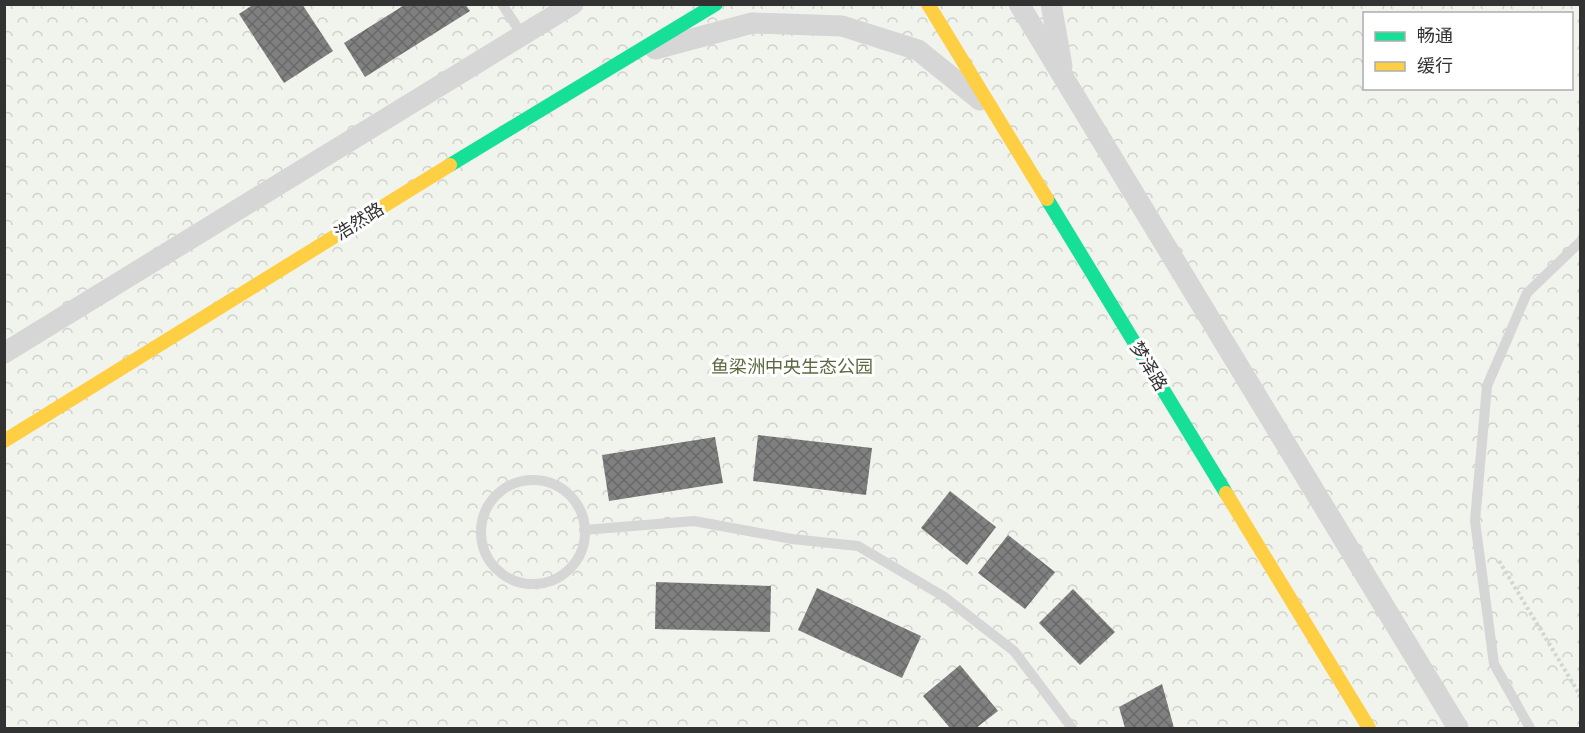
<svg xmlns="http://www.w3.org/2000/svg" width="1585" height="733" font-family="Raleway,'Noto Sans SC',sans-serif">
<style>
.park{fill:url(#park-crowns);fill-rule:evenodd}
.building{fill:url(#building-cross-hatch)}
.lines{fill:none;stroke-linecap:round;stroke-linejoin:round}
.path{stroke:#d4d4d4;stroke-width:4;stroke-dasharray:3 3;stroke-linecap:butt}
.lane{stroke:#d6d6d6;stroke-width:10}
.street{stroke:#d6d6d6;stroke-width:21}
.fast{stroke:#16e098;stroke-width:14}
.slow{stroke:#ffcf43;stroke-width:14}
.labels{text-anchor:middle;dominant-baseline:central;stroke-width:6;stroke-linejoin:round;paint-order:stroke}
.street-label{font-size:18px;fill:#323232;stroke:#fff}
.park-label{font-size:18px;fill:#5b6b41;stroke:#fff}
</style>
<defs>
<pattern id="park-crowns" width="20" height="18" patternUnits="userSpaceOnUse" patternTransform="scale(1.5)"><rect width="20" height="18" fill="#f1f3ed"/><path d="M2 6a3 3 0 1 1 6 0M12 15a3 3 0 1 1 6 0" fill="none" stroke="#cfd1cc"/></pattern>
<pattern id="building-cross-hatch" width="8" height="8" patternUnits="userSpaceOnUse" patternTransform="scale(1.5)"><rect width="8" height="8" fill="#808080"/><path d="M0 0l8 8M0 8l8-8" fill="none" stroke="#696969"/></pattern>
</defs>
<rect width="100%" height="100%" fill="#fff"/>
<path class="park" d="M5,5H1580V728H5ZM1364,14H1572V88H1364Z"/>
<g class="building">
<path d="M254,4H302L333,51L284,83L239,14Z"/>
<path d="M406,4H465L470,11L365,77L344,43Z"/>
<path d="M758,435L872,448L866,495L753,481Z"/>
<path d="M715,437L723,483L609,501L602,455Z"/>
<path d="M950,491L996,527L967,565L921,528Z"/>
<path d="M1008,535L1055,572L1025,609L978,573Z"/>
<path d="M656,582L771,586L770,632L655,629Z"/>
<path d="M817,588L921,636L902,678L798,630Z"/>
<path d="M1073,589L1115,632L1080,665L1039,623Z"/>
<path d="M960,665L998,711L976,728H950L923,696Z"/>
<path d="M1162,684L1174,728H1125L1119,707Z"/>
</g>
<g class="lines">
<path class="path" d="M1499,561L1580,695"/>
<g class="lane">
<path d="M502,4L523,36"/>
<circle cx="533" cy="532" r="52"/>
<path d="M584,530L694,521L792,539L858,546L943,596L1014,651L1072,728"/>
<path d="M1530,728L1494,664L1475,521L1487,386L1527,293L1580,242"/>
</g>
<g class="street">
<path d="M1019,4L1458,728"/>
<path d="M1051,4L1062,66"/>
<path d="M655,49L752,23L842,26L918,50L980,100"/>
<path d="M4,353L573,4"/>
</g>
<g class="fast">
<path d="M450,165L716,4"/>
<path d="M1047,199L1226,493"/>
</g>
<g class="slow">
<path d="M928,4L1047,199"/>
<path d="M4,441L450,165"/>
<path d="M1226,493L1369,728"/>
</g>
</g>
<g class="labels">
<g class="street-label">
<text transform="translate(359 221) rotate(-32)">浩然路</text>
<text transform="translate(1149 366) rotate(59)">梦泽路</text>
</g>
<g class="park-label">
<text x="792" y="366">鱼梁洲中央生态公园</text>
</g>
</g>
<rect width="1585" height="733" fill="none" stroke="#323232" stroke-width="12"/>
<rect x="1363" y="12" width="210" height="78" fill="#ffffff" stroke="#adadad" stroke-width="1.5"/>
<rect x="1375" y="32" width="30" height="9" fill="#16e098" stroke="#adadad" stroke-width="1.5"/>
<text x="1417" y="42" font-size="18" fill="#323232">畅通</text>
<rect x="1375" y="62" width="30" height="9" fill="#ffcf43" stroke="#adadad" stroke-width="1.5"/>
<text x="1417" y="72" font-size="18" fill="#323232">缓行</text>
</svg>
